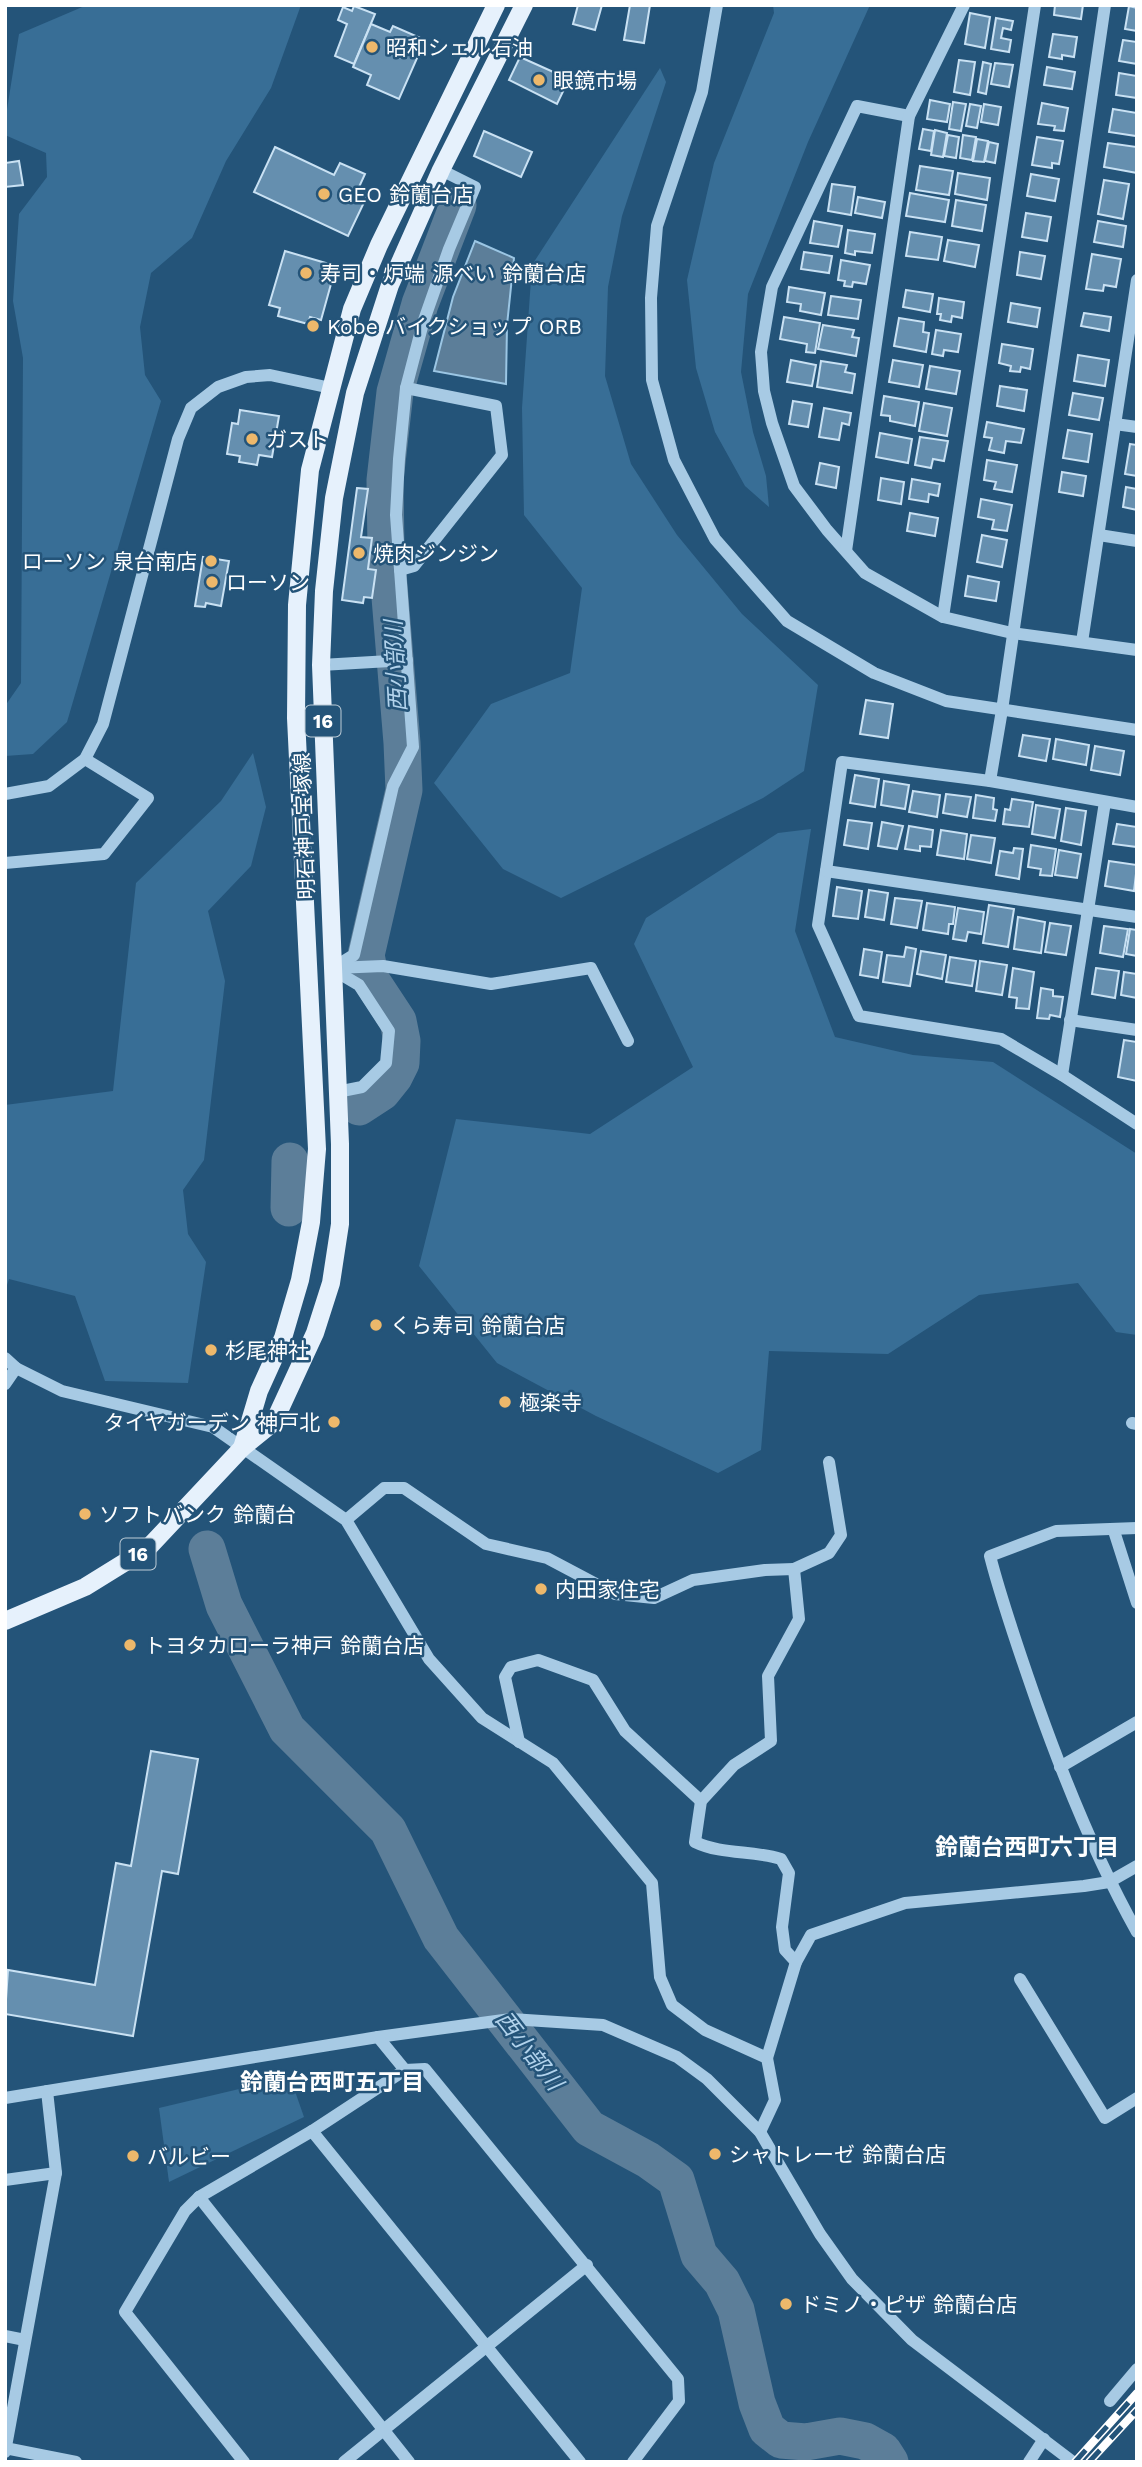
<svg xmlns="http://www.w3.org/2000/svg" width="1142" height="2467" font-family="'Work Sans','Noto Sans JP',sans-serif">
<style>
.green{fill:#386e96}
.water{fill:#5c7e99;stroke:#9bc6e4;stroke-width:2}
.lines{fill:none;stroke-linecap:round;stroke-linejoin:round}
.river{stroke:#5c7e99;stroke-width:37}
.building{fill:#658faf;stroke:#c9e1f3;stroke-width:2}
.minor{stroke:#a7cae4;stroke-width:12}
.major{stroke:#e6f1fc;stroke-width:18}
.rail-casing{stroke:#fff;stroke-width:8}
.rail{stroke:#245479;stroke-width:5;stroke-dasharray:16;stroke-linecap:butt}
.poi-dot{fill:#edb86b;stroke:#245479;stroke-width:2.5}
.labels{text-anchor:middle;dominant-baseline:central;stroke-width:5;stroke-linejoin:round;paint-order:stroke}
.shield{fill:#245479;stroke:#bdccd7;stroke-width:2}
.shield-label{font-size:19px;font-weight:bold;fill:#fff}
.poi-label{font-size:21px;fill:#fff;stroke:#245479;text-anchor:start}
.street-label{font-size:21px;fill:#fff;stroke:#245479}
.water-label{font-size:23px;font-style:italic;fill:#b2d3ec;stroke:#245479}
.neighbourhood-label{font-size:23px;font-weight:bold;fill:#fff;stroke:#245479}
</style>
<rect width="100%" height="100%" fill="#245479"/>
<g class="green">
<path d="M87,5H301L271,88L226,161L192,238L151,273L140,327L145,375L161,401L67,722L33,754L5,756V706L21,683L23,358L13,301L19,214L47,177L46,153L5,135V122L19,34Z"/>
<path d="M773,5H870L808,142L748,294L741,372L753,432L766,476L769,507L745,486L715,432L696,368L687,280L714,163L774,13Z"/>
<path d="M660,68L666,82L622,216L608,287L605,376L631,464L677,535L742,614L818,685L804,771L763,798L561,898L503,869L434,783L491,704L570,673L582,588L524,515L522,408L532,265Z"/>
<path d="M253,753L266,807L251,866L208,911L225,981L204,1160L183,1190L188,1234L206,1262L188,1383L105,1381L75,1296L9,1279L5,1291V1105L113,1091L136,883L221,801Z"/>
<path d="M811,829L795,931L835,1037L913,1055L993,1062L1137,1154V1335L1116,1332L1078,1283L979,1295L888,1354L769,1351L761,1450L718,1473L596,1416L497,1363L419,1266L456,1119L590,1134L693,1067L634,944L646,918L778,833Z"/>
<path d="M290,2077L304,2117L169,2182L159,2108Z"/>
</g>
<path class="water" d="M475,241L514,258L507,325L506,384L434,371L453,297Z"/>
<g class="lines">
<g class="river">
<path d="M359,1107L382,1092L394,1077L401,1063L402,1041L398,1021L371,980L366,955L404,790L402,743L386,549L385,480L395,392L420,304L458,205"/>
<path d="M289,1208L290,1161"/>
<path d="M207,1549L224,1605L287,1729L388,1830L441,1938L589,2128L648,2160L676,2180L699,2255L722,2282L736,2310L757,2403L767,2429L781,2440L806,2442L840,2436L865,2441L883,2451L890,2462"/>
</g>
</g>
<g class="building">
<path d="M578,5H602L595,30L573,24Z"/>
<path d="M630,5H650L644,43L624,40Z"/>
<path d="M1055,5H1083L1081,19L1054,15Z"/>
<path d="M354,6L375,14L354,64L335,56L347,24L338,20L343,7L352,11Z"/>
<path d="M1129,6L1137,8V31L1125,29Z"/>
<path d="M970,13L990,17L985,48L965,44Z"/>
<path d="M996,18L1013,21L1011,30L1003,28L1001,38L1011,40L1009,52L991,49Z"/>
<path d="M371,24L390,32L393,26L425,40L399,99L367,85L371,75L353,67Z"/>
<path d="M1053,34L1077,37L1074,57L1062,55V59L1049,57Z"/>
<path d="M1123,40L1137,42V64L1119,61Z"/>
<path d="M520,57L569,79L557,104L509,80Z"/>
<path d="M959,60L975,62L970,95L954,92Z"/>
<path d="M983,62L991,64L986,94L978,92Z"/>
<path d="M995,63L1013,65L1009,87L991,84Z"/>
<path d="M1047,67L1075,72L1072,89L1044,85Z"/>
<path d="M1119,73L1137,76V98L1116,95Z"/>
<path d="M930,100L950,104L947,122L927,119Z"/>
<path d="M953,102L966,104L961,131L949,129Z"/>
<path d="M1042,103L1068,108L1064,131L1054,130L1055,126L1038,124Z"/>
<path d="M970,104L981,106L977,128L966,126Z"/>
<path d="M984,104L1001,107L998,125L981,122Z"/>
<path d="M1113,109L1137,113L1136,136L1109,132Z"/>
<path d="M923,129L934,131L931,151L919,149Z"/>
<path d="M935,130L947,133L943,157L931,155Z"/>
<path d="M484,131L532,152L521,177L474,156Z"/>
<path d="M948,135L959,137L956,158L944,156Z"/>
<path d="M963,135L976,137L972,160L960,158Z"/>
<path d="M1037,137L1063,141L1059,164L1052,163V168L1032,165Z"/>
<path d="M977,139L988,141L984,162L973,161Z"/>
<path d="M989,142L998,144L995,163L985,161Z"/>
<path d="M1108,143L1137,147V173L1104,167Z"/>
<path d="M275,147L334,175L340,163L365,174L359,187L369,192L348,236L254,192Z"/>
<path d="M19,161L23,185L5,187V163Z"/>
<path d="M920,166L953,171L949,195L916,190Z"/>
<path d="M958,173L990,178L987,200L955,194Z"/>
<path d="M1031,174L1059,179L1055,201L1027,196Z"/>
<path d="M1104,180L1129,184L1123,219L1098,214Z"/>
<path d="M832,184L855,187L851,215L828,211Z"/>
<path d="M910,193L949,200L945,222L906,216Z"/>
<path d="M858,197L885,202L882,218L855,213Z"/>
<path d="M956,200L986,205L982,231L952,226Z"/>
<path d="M1026,213L1051,217L1047,241L1022,237Z"/>
<path d="M814,221L842,226L838,247L810,243Z"/>
<path d="M1098,221L1126,226L1123,247L1094,242Z"/>
<path d="M848,230L875,234L872,253L855,251V255L845,253Z"/>
<path d="M910,232L942,237L938,260L906,256Z"/>
<path d="M948,240L979,245L975,267L944,261Z"/>
<path d="M285,251L336,266L321,320L310,317L308,324L278,316L280,308L269,305Z"/>
<path d="M804,252L832,256L829,273L801,269Z"/>
<path d="M1020,252L1045,256L1041,279L1017,275Z"/>
<path d="M1092,254L1121,259L1116,287L1104,285L1103,291L1086,289Z"/>
<path d="M841,260L870,265L866,284L853,282L852,287L844,286L845,281L838,280Z"/>
<path d="M789,287L825,293L821,315L800,311L801,304L787,302Z"/>
<path d="M906,290L933,294L930,312L903,307Z"/>
<path d="M831,296L861,300L858,319L828,315Z"/>
<path d="M939,298L964,302L962,318L952,316L951,322L940,320L941,314H937Z"/>
<path d="M1011,303L1040,308L1037,327L1008,322Z"/>
<path d="M1084,313L1111,317L1109,331L1081,326Z"/>
<path d="M784,317L820,323L815,353L806,352L807,344L780,339Z"/>
<path d="M899,318L924,322L923,332L929,333L926,352L894,346Z"/>
<path d="M823,325L854,330L852,337L859,338L856,356L818,349Z"/>
<path d="M936,330L961,334L958,352L944,350L943,356L932,354Z"/>
<path d="M1002,344L1033,349L1030,369L1021,367L1020,372L1010,371L1011,366L999,363Z"/>
<path d="M1078,355L1109,360L1105,386L1074,381Z"/>
<path d="M791,360L816,365L812,386L787,382Z"/>
<path d="M893,360L923,365L919,387L889,382Z"/>
<path d="M821,361L847,365L845,372L855,374L852,393L817,387Z"/>
<path d="M930,366L960,371L956,394L926,389Z"/>
<path d="M1000,386L1027,390L1024,411L997,406Z"/>
<path d="M1073,393L1103,398L1099,420L1069,415Z"/>
<path d="M884,396L919,402L915,426L890,421V416L881,415Z"/>
<path d="M793,401L812,404L808,427L789,424Z"/>
<path d="M924,403L952,408L947,436L919,431Z"/>
<path d="M824,408L851,413L849,425L842,423L839,440L819,437Z"/>
<path d="M240,410L279,416L272,457L259,455L257,465L239,462L240,456L227,454L232,423L238,424Z"/>
<path d="M987,422L1024,429L1021,443L1006,441L1004,453L989,450L992,438L984,437Z"/>
<path d="M1068,430L1092,434L1088,462L1063,458Z"/>
<path d="M880,433L912,439L908,463L876,457Z"/>
<path d="M920,437L948,441L944,461L933,459L931,468L915,465Z"/>
<path d="M1130,444L1137,445V476L1125,474Z"/>
<path d="M987,460L1017,465L1012,492L994,489L996,482L984,480Z"/>
<path d="M820,463L839,467L836,488L816,484Z"/>
<path d="M1062,472L1086,476L1083,496L1059,492Z"/>
<path d="M881,478L904,482L901,504L878,500Z"/>
<path d="M912,479L940,484L938,496L929,494L928,502L909,499Z"/>
<path d="M1126,487L1137,489V510L1123,507Z"/>
<path d="M357,488L368,489L361,537L372,538L368,569L376,570L372,598L364,597L363,603L342,600Z"/>
<path d="M981,499L1012,505L1007,531L992,529L994,520L978,517Z"/>
<path d="M910,513L938,518L935,536L907,531Z"/>
<path d="M982,535L1007,540L1002,567L977,562Z"/>
<path d="M203,557L229,561L221,606L206,603L205,607L195,606Z"/>
<path d="M968,576L999,582L996,601L965,596Z"/>
<path d="M866,700L893,704L888,738L860,734Z"/>
<path d="M1023,735L1050,739L1046,761L1019,756Z"/>
<path d="M1056,739L1089,745L1086,765L1053,759Z"/>
<path d="M1095,746L1124,751L1120,775L1091,770Z"/>
<path d="M855,775L879,779L875,807L850,803Z"/>
<path d="M884,781L909,785L905,809L881,805Z"/>
<path d="M913,791L940,795L937,817L909,812Z"/>
<path d="M946,794L971,797L967,817L943,813Z"/>
<path d="M976,795L994,798L993,809L997,810L995,821L973,818Z"/>
<path d="M1012,799L1033,802L1029,827L1003,824L1005,809L1010,810Z"/>
<path d="M1036,805L1060,809L1055,838L1032,834Z"/>
<path d="M1066,808L1086,811L1081,845L1061,841Z"/>
<path d="M848,820L872,823L868,849L844,845Z"/>
<path d="M882,822L903,826L897,849L878,846Z"/>
<path d="M1117,824L1137,827V847L1113,844Z"/>
<path d="M909,826L933,830L931,847L920,846V851L905,849Z"/>
<path d="M941,830L967,834L964,859L937,855Z"/>
<path d="M971,835L995,838L991,863L967,859Z"/>
<path d="M1031,845L1056,849L1052,876L1040,875L1041,869L1028,867Z"/>
<path d="M1014,848L1023,849L1019,879L996,875L1000,851L1013,853Z"/>
<path d="M1059,850L1081,854L1077,878L1055,875Z"/>
<path d="M1109,861L1137,865L1134,891L1105,886Z"/>
<path d="M837,887L862,891L858,919L833,916Z"/>
<path d="M869,890L888,893L884,920L865,917Z"/>
<path d="M895,898L922,901L917,928L891,924Z"/>
<path d="M927,903L955,907L953,924H949L948,934L923,930Z"/>
<path d="M989,905L1014,909L1008,947L983,943Z"/>
<path d="M958,908L984,912L981,934L968,932L966,941L953,939Z"/>
<path d="M1018,917L1045,922L1041,953L1014,949Z"/>
<path d="M1050,923L1071,926L1066,955L1045,952Z"/>
<path d="M1104,926L1128,929L1123,957L1100,953Z"/>
<path d="M1130,929L1137,930V956L1126,954Z"/>
<path d="M906,947L916,949L910,986L883,982L887,955L904,957Z"/>
<path d="M864,949L882,952L878,978L860,975Z"/>
<path d="M921,951L946,955L942,979L917,974Z"/>
<path d="M950,957L976,961L972,986L946,982Z"/>
<path d="M980,961L1007,965L1002,995L976,991Z"/>
<path d="M1013,968L1034,972L1029,1009L1016,1008L1017,998L1009,997Z"/>
<path d="M1096,968L1119,971L1115,998L1092,994Z"/>
<path d="M1124,972L1137,974V998L1121,995Z"/>
<path d="M1041,988L1053,990V996L1063,997L1060,1017L1050,1015L1049,1019L1037,1018Z"/>
<path d="M1124,1040L1137,1042V1081L1118,1077Z"/>
<path d="M151,1751L198,1759L178,1874L162,1871L133,2036L5,2014L8,1970L95,1985L116,1863L131,1866Z"/>
</g>
<g class="lines">
<g class="minor">
<path d="M717,5L702,92L657,226L651,298L652,380L674,460L715,539L787,621L874,673L946,701L1137,730"/>
<path d="M909,116L857,106L772,287L761,352L764,391L772,423L794,486L827,530L865,573L943,617L1012,633L1137,650"/>
<path d="M1115,424L1137,427"/>
<path d="M1099,535L1137,541"/>
<path d="M846,551L909,116L964,5"/>
<path d="M400,570L414,566L502,455L496,406L406,388"/>
<path d="M943,617L1035,5"/>
<path d="M1082,642L1137,280"/>
<path d="M321,665L407,660"/>
<path d="M990,781L1002,710L1105,5"/>
<path d="M5,794L49,786L85,759L103,724L178,439L191,408L218,387L246,377L270,375L331,388"/>
<path d="M1137,807L990,781L842,762L818,925L859,1016L1001,1039L1062,1075L1137,1124"/>
<path d="M5,863L104,854L148,798L85,759"/>
<path d="M826,871L1137,917"/>
<path d="M335,968L383,966L491,984L591,968L628,1041"/>
<path d="M331,969L354,955L393,786L413,747L396,515L399,459L406,388L423,323L449,249L475,187L441,170"/>
<path d="M332,969L359,985L389,1031L386,1063L362,1087L337,1092"/>
<path d="M1070,1020L1137,1030"/>
<path d="M1062,1075L1105,802"/>
<path d="M5,1358L16,1368L62,1391L213,1427L346,1520L429,1659L482,1718L553,1763L652,1883L660,1977L672,2005L705,2030L767,2058L775,2100L760,2132"/>
<path d="M5,1384L16,1368"/>
<path d="M1132,1423L1137,1424"/>
<path d="M346,1520L384,1488H404L486,1544L547,1558L615,1594L654,1598L693,1580L765,1570L794,1569"/>
<path d="M1137,1528L1056,1531L990,1556C1003,1606 1020,1654 1037,1703C1065,1782 1096,1859 1137,1932"/>
<path d="M1114,1531L1137,1603"/>
<path d="M519,1742L505,1677L511,1667L538,1660L593,1680L625,1731L701,1801"/>
<path d="M1060,1767L1137,1722"/>
<path d="M796,1962L785,1950L782,1927L789,1873L781,1859C752,1850 722,1855 695,1842L701,1801L734,1765L771,1741L768,1676L799,1619L794,1569L829,1553L841,1535L829,1462"/>
<path d="M1020,1979L1105,2118L1137,2098"/>
<path d="M378,2037L405,2070"/>
<path d="M767,2058L796,1962L811,1935L905,1903L1084,1886L1109,1882L1137,1866"/>
<path d="M5,2098L378,2037L511,2019L603,2025L677,2057L707,2079L760,2132L820,2234L852,2279L912,2340L1073,2462"/>
<path d="M312,2131L580,2462"/>
<path d="M5,2180L56,2173"/>
<path d="M199,2197L409,2462"/>
<path d="M5,2336L25,2340"/>
<path d="M1110,2401L1137,2369"/>
<path d="M5,2448L76,2462"/>
<path d="M5,2452L56,2173L47,2091"/>
<path d="M244,2462L125,2312L185,2211L199,2197L312,2131L405,2070L425,2069L678,2379L679,2401L633,2462"/>
<path d="M344,2462L587,2265"/>
<path d="M1029,2462L1044,2439"/>
</g>
<g class="major">
<path d="M242,1448L259,1391L283,1338L300,1280L311,1222L317,1149L296,718L297,605L310,470L352,309L379,245L496,5"/>
<path d="M5,1621L85,1587L148,1548L242,1448L274,1422L315,1333L331,1283L340,1224V1144L321,665L324,591L334,498L355,393L390,285L441,170L524,5"/>
</g>
<g class="rail-casing">
<g id="rail">
<path d="M1075,2462L1137,2393"/>
<path d="M1089,2462L1137,2410"/>
</g>
</g>
<use href="#rail" class="rail"/>
</g>
<g class="poi-dot">
<circle cx="372" cy="47" r="7"/>
<circle cx="539" cy="80" r="7"/>
<circle cx="324" cy="194" r="7"/>
<circle cx="306" cy="273" r="7"/>
<circle cx="313" cy="326" r="7"/>
<circle cx="252" cy="439" r="7"/>
<circle cx="359" cy="553" r="7"/>
<circle cx="211" cy="561" r="7"/>
<circle cx="212" cy="582" r="7"/>
<circle cx="376" cy="1325" r="7"/>
<circle cx="211" cy="1350" r="7"/>
<circle cx="505" cy="1402" r="7"/>
<circle cx="334" cy="1422" r="7"/>
<circle cx="85" cy="1514" r="7"/>
<circle cx="541" cy="1589" r="7"/>
<circle cx="130" cy="1645" r="7"/>
<circle cx="715" cy="2154" r="7"/>
<circle cx="133" cy="2156" r="7"/>
<circle cx="786" cy="2304" r="7"/>
</g>
<g class="labels">
<g class="shield">
<rect x="305.5" y="705.5" width="35" height="31" rx="5"/>
<rect x="120.5" y="1538.5" width="35" height="31" rx="5"/>
</g>
<g class="shield-label">
<text x="323" y="721">16</text>
<text x="138" y="1554">16</text>
</g>
<g class="poi-label">
<text x="386" y="47">昭和シェル石油</text>
<text x="553" y="80">眼鏡市場</text>
<text x="338" y="194">GEO 鈴蘭台店</text>
<text x="320" y="273">寿司・炉端 源べい 鈴蘭台店</text>
<text x="327" y="326">Kobe バイクショップ ORB</text>
<text x="266" y="439">ガスト</text>
<text x="373" y="553">焼肉ジンジン</text>
<text x="197" y="561" text-anchor="end">ローソン 泉台南店</text>
<text x="226" y="582">ローソン</text>
<text x="390" y="1325">くら寿司 鈴蘭台店</text>
<text x="225" y="1350">杉尾神社</text>
<text x="519" y="1402">極楽寺</text>
<text x="320" y="1422" text-anchor="end">タイヤガーデン 神戸北</text>
<text x="99" y="1514">ソフトバンク 鈴蘭台</text>
<text x="555" y="1589">内田家住宅</text>
<text x="144" y="1645">トヨタカローラ神戸 鈴蘭台店</text>
<text x="729" y="2154">シャトレーゼ 鈴蘭台店</text>
<text x="147" y="2156">バルビー</text>
<text x="800" y="2304">ドミノ・ピザ 鈴蘭台店</text>
</g>
<g class="street-label">
<text transform="translate(304 826) rotate(-92)">明石神戸宝塚線</text>
</g>
<g class="water-label">
<text transform="translate(396 666) rotate(-93)">西小部川</text>
<text transform="translate(529 2051) rotate(52)">西小部川</text>
</g>
<g class="neighbourhood-label">
<text x="1027" y="1847">鈴蘭台西町六丁目</text>
<text x="332" y="2082">鈴蘭台西町五丁目</text>
</g>
</g>
<rect width="1142" height="2467" fill="none" stroke="#ffffff" stroke-width="14"/>
</svg>
